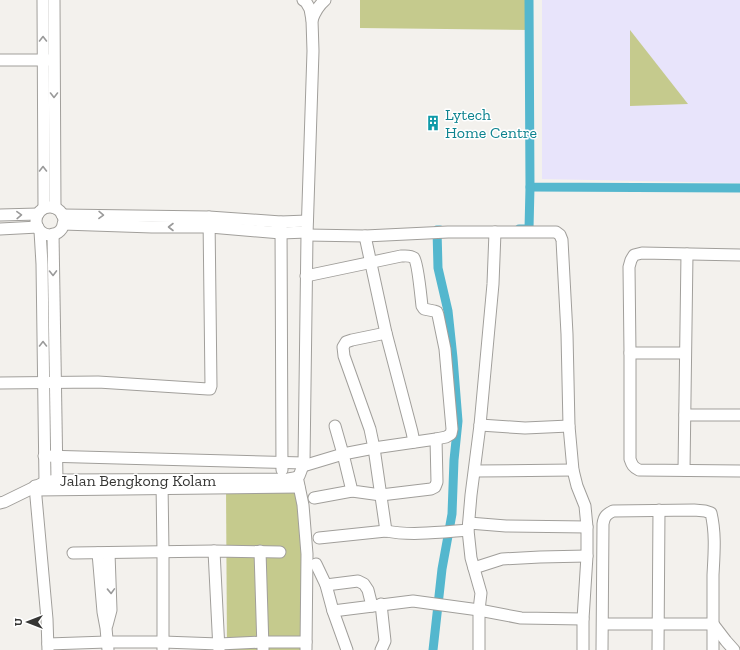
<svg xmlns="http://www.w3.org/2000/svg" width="740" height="650" font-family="'Zilla Slab',serif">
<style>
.commercial{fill:#e8e4fb}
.green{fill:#c5ca8d}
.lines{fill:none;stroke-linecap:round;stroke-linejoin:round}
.canal{stroke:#54b7ce;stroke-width:9}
.minor-casing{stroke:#a19f9b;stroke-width:13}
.minor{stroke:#fff;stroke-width:11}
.oneway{stroke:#9a9a9a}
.labels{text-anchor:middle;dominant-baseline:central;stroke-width:3;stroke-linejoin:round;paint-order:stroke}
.culture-label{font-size:16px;fill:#0d838f;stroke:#fff;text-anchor:start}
.street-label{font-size:16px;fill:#363634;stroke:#fff}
</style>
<rect width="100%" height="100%" fill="#f3f1ed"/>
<path class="commercial" d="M542,0H740V183L542,179Z"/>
<g class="green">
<path d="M360,0H529L530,30L360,28Z"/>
<path d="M630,30L688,104L630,106Z"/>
<path d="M302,486L307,650H227L226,487Z"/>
</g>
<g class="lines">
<g class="canal">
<path d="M529,0L530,187L740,188"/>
<path d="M519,229H529L530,187"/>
<path d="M433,650L442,569L452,514L454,460L458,421L453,358L448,311L438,268L437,230H440"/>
</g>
<g class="minor-casing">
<g id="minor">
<path d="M43,0L44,208"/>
<path d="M54,0L55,208"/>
<path d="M312,20C315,11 318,6 325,0"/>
<path d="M0,60H49"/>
<circle cx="50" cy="221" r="14"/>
<path d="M0,215L38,214"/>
<path d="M62,215L209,217L281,222L307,221"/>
<path d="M281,222L282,470"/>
<path d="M63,224L152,227H210L281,233L307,232"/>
<path d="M0,229L38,227"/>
<path d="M40,231L42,264L45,482"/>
<path d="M53,234L57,480"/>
<path d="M307,235L365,236L448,232H556L560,235L562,240L567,334L569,426L573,470L577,486L585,506L587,527V556L583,619V650"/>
<path d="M365,236L386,333L412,432L414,442"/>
<path d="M740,255L642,253L634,255L631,260L629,267L630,353V459C632,465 633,467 639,470L740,471"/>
<path d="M386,333L352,340L346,342L343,347L344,356L370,429L374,448L386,531"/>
<path d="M630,353H685"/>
<path d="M0,383L98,382L208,389H210L211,386L209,217"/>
<path d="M685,415H740"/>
<path d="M480,425L525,428L569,426"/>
<path d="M335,426L343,454L352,491L381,495L431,489L435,487L437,482L436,439"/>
<path d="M44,456L304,463"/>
<path d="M303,466L343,454L374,448L436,439L446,437L451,434L452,429L445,349L438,315L437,312L434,311L424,309L422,306C421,298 418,263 414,258C410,255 405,256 401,256L306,276"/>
<path d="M684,470L687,254"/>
<path d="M475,471L573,470"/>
<path d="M298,481L303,505L307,554L306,649"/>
<path d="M162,483L163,552V650"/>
<path d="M35,486L47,619L48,650"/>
<path d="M36,490L299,487"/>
<path d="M314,498L352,491"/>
<path d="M0,503L4,502L45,482L57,480L288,479L294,478L299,476L304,463L307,235L313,51L312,20L310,9L306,2L303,0"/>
<path d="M469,523L506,526L587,527"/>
<path d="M319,538L386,531C411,536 442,532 468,530"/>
<path d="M214,551L219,650"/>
<path d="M260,551L263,649"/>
<path d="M73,553L214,551L280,552"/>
<path d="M98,553L103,612L106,628L108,650"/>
<path d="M316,564L326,585L333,611L347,650"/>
<path d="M474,568L502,559L540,557L587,556"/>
<path d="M326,585L358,581L364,584L368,590L372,606"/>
<path d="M333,611L413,601L479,610L521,618L583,619"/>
<path d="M603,624H713L726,641L734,650"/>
<path d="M107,625L111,610L109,553"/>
<path d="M48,644L107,642H163L219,644L263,642H306"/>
<path d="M381,650L385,641L381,604"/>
<path d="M479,650V610L481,593L471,558L468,530L471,495L480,425L493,284L495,232"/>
<path d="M602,650L603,524C604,516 607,514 613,511L694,510L705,511L711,513C716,534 714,555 713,575C713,600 713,625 713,650"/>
<path d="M658,650L659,510"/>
</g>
</g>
<use href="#minor" class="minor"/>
</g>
<defs><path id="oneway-chevron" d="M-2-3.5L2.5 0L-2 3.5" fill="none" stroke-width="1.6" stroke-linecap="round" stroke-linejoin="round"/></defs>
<g class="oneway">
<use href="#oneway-chevron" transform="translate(43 39) rotate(-90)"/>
<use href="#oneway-chevron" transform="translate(54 95) rotate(90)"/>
<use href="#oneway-chevron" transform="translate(43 169) rotate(-90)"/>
<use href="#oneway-chevron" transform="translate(19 215) rotate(-2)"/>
<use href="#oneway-chevron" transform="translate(101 215) rotate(1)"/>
<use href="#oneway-chevron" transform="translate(171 227) rotate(-180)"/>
<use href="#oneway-chevron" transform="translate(53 273) rotate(89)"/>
<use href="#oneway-chevron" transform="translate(43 344) rotate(-90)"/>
<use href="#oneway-chevron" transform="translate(111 591) rotate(88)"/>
</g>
<defs>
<g id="building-bare" transform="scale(1.2)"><path d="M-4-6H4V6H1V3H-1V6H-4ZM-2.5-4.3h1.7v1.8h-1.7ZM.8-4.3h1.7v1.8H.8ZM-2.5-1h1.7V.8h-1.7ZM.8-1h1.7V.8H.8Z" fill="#0f9aa8" stroke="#fff" stroke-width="2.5" paint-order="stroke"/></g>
</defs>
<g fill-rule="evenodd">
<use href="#building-bare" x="433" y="123"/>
</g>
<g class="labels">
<g class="culture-label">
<text x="445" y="114">Lytech<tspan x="445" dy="18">Home Centre</tspan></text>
</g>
<g class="street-label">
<text x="138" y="480">Jalan Bengkong Kolam</text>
</g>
</g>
<g transform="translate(28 622) rotate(270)" stroke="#ffffff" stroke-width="3" paint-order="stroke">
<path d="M0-3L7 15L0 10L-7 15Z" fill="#363634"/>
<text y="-6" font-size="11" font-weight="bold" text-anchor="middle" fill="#363634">U</text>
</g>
</svg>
